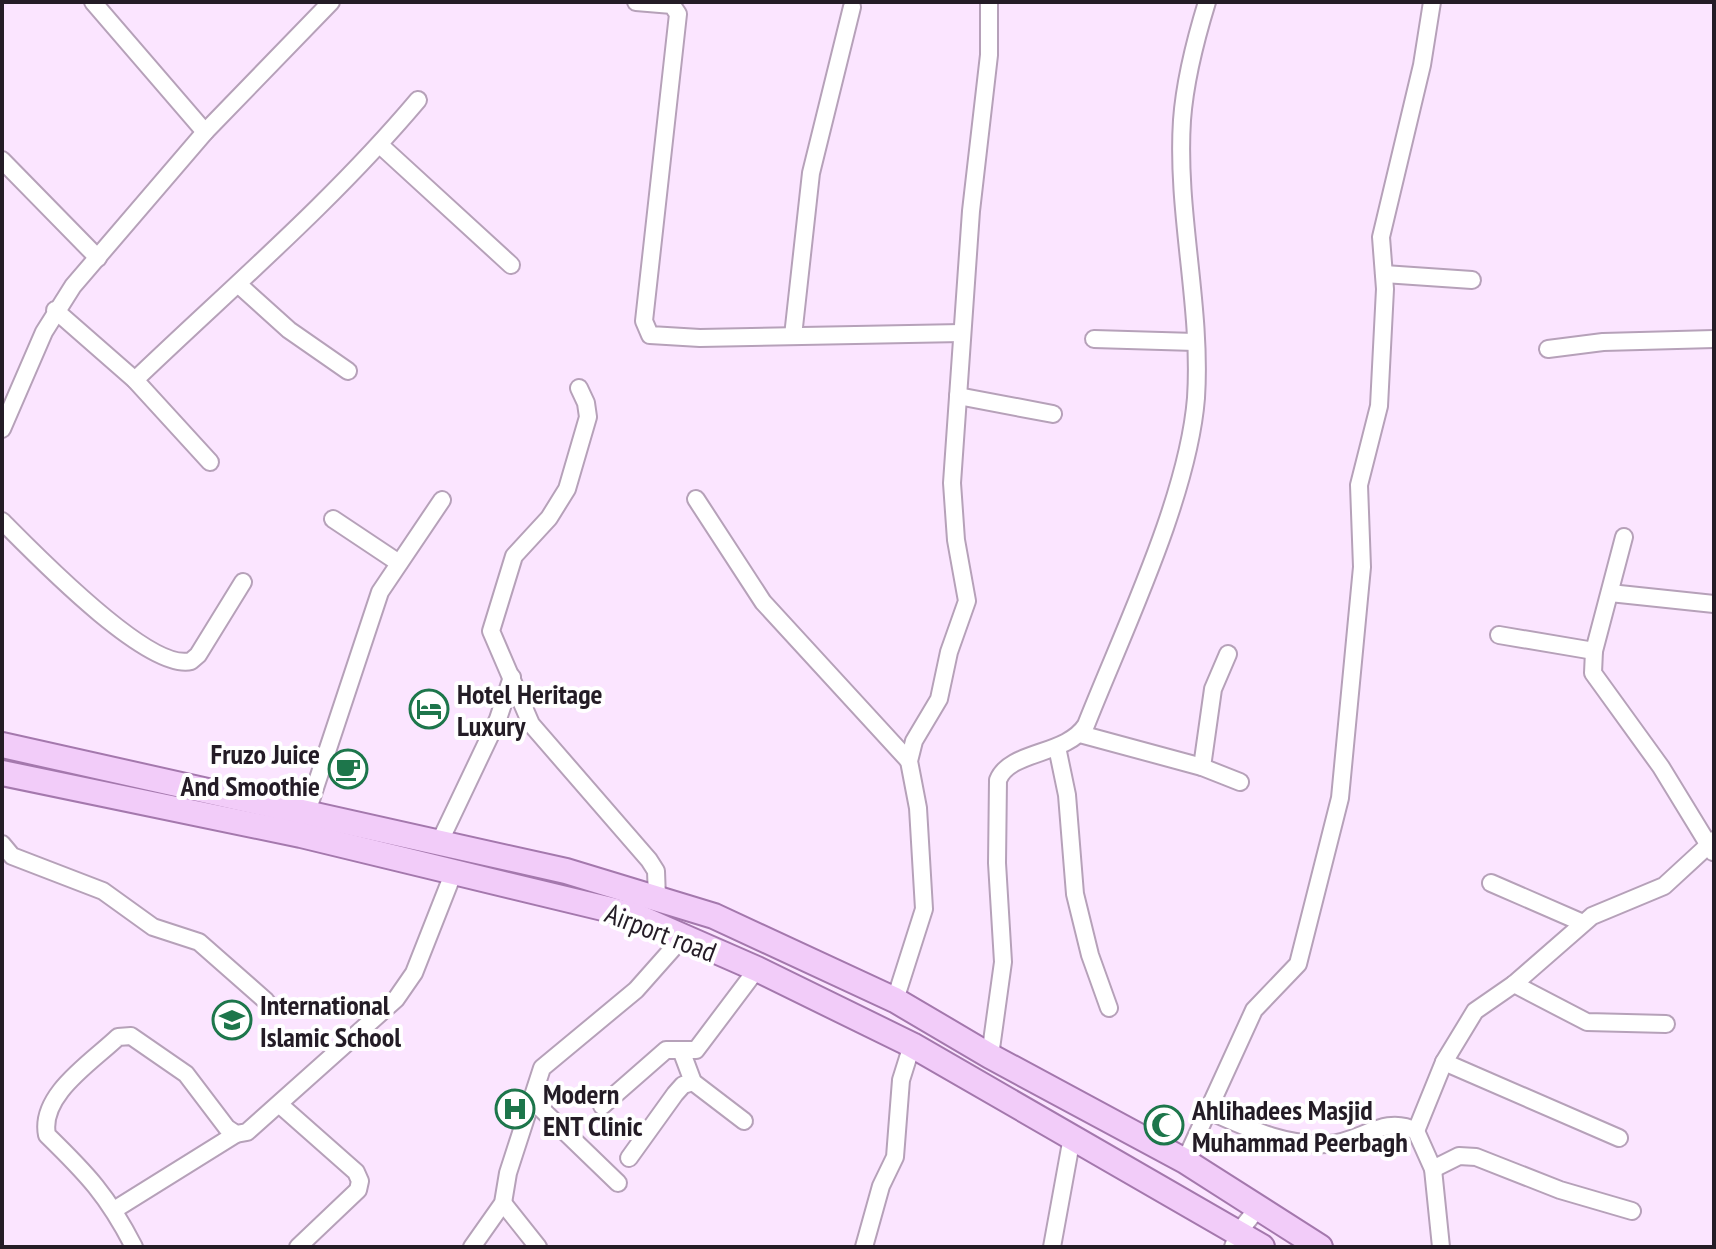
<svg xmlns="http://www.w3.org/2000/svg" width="1716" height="1249" font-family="'PT Sans Narrow',sans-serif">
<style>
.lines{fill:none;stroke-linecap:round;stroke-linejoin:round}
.minor-casing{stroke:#b6a1b9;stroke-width:20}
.primary-casing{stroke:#a478ad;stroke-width:28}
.minor{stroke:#fff;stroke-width:16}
.primary{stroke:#f2ccf9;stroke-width:24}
.labels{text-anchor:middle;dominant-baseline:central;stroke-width:8;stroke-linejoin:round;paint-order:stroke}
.poi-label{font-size:28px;font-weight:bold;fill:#241c26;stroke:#fff;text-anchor:start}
.street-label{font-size:28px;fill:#241c26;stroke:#fff}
</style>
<rect width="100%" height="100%" fill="#fbe5ff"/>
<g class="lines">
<g class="minor-casing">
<g id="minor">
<path d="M93,2L205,132"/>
<path d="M636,2L672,5L678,14L644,321L650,335L700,338L962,333"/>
<path d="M380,145L511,265"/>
<path d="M2,160L98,258"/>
<path d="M1384,274L1472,280"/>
<path d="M238,284L289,330L348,371"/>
<path d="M55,310L135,380L210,462"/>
<path d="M793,336L811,173L852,7"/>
<path d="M1094,339L1195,342"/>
<path d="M1548,349L1603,342L1714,339"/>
<path d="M135,380C231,288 332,202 418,100"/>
<path d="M579,388L586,403L588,417L567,489L549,518L514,556L491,631L531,724L649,860L656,871L657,898"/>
<path d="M958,396L1053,414"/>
<path d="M2,429L44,332L73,286L205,132L331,2"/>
<path d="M696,499L763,602L909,761"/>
<path d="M333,519L399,563"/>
<path d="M2,521C33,552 148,672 191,661L198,655L243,582"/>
<path d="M1624,537L1594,651L1593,673L1661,767L1713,852"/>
<path d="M1610,593L1714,604"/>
<path d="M1499,635L1594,651"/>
<path d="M1080,734L1202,767L1240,782"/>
<path d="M1057,747L1067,795L1075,894L1090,955L1109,1008"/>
<path d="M1202,767L1213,689L1228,654"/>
<path d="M304,821L380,592L442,500"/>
<path d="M440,841L498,719L512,677"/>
<path d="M2,844L12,856L103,891L153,927L199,942L266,1001"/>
<path d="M1491,883L1583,923"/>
<path d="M1514,984L1587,1022L1666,1024"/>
<path d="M895,1000L924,909L918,808L909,761L914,741L939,699L949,652L967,601L956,540L952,483L971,211L989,55V2"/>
<path d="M681,1050L693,1082L744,1121"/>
<path d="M990,1056L1003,962L997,863L998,780C1010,750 1066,756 1086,725C1123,631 1188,498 1196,398C1202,305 1176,213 1182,120C1185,79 1195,41 1207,2"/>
<path d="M1444,1062L1619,1138"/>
<path d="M532,1100L618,1183"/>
<path d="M279,1104L356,1172L360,1181L358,1190L298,1247"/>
<path d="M602,1106L666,1050H696L757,969"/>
<path d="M1209,1111C1248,1128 1284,1146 1328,1144C1361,1143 1383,1114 1416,1131L1433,1169L1441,1247"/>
<path d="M1416,1131L1444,1062L1475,1011L1514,984L1592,916L1664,886L1714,840"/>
<path d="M629,1158L675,1094L683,1085L693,1082"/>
<path d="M1185,1161L1254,1010L1298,964L1340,798L1362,567L1359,485L1379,406L1385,289L1381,237L1422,65L1432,2"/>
<path d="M1433,1169L1459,1156L1476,1157L1560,1190L1632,1211"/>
<path d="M503,1203L538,1247"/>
<path d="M114,1210L236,1134"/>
<path d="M134,1247C108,1196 87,1174 47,1135C39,1095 92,1062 118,1037L131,1036L186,1074L227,1128L236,1134L247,1132L396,999L414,973L453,874"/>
<path d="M472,1247L503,1203L508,1173L542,1068L636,990L683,937"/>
<path d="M864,1247L881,1186L895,1157L901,1080L912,1045"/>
<path d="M1052,1247L1072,1137"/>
<path d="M1233,1247L1238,1233L1257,1209"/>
</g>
</g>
<g class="primary-casing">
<g id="primary">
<path d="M2,745L566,871L714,916L895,1000L990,1056L1185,1161L1320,1247"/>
<path d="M2,773L301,835L636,916L757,969L912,1045L1262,1247"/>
</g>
</g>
<use href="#minor" class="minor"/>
<use href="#primary" class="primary"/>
</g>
<defs>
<g id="hotel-ring" transform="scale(2)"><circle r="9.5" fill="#fff" stroke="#1d764b" stroke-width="1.5"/><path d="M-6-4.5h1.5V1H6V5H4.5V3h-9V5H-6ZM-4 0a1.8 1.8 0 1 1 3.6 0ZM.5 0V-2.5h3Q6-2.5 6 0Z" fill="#1d764b"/></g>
<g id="cafe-ring" transform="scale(2)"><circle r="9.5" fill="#fff" stroke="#1d764b" stroke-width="1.5"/><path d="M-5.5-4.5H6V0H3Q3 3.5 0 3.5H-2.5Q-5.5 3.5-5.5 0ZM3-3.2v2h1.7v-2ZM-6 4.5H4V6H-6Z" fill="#1d764b"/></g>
<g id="school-ring" transform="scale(2)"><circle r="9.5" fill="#fff" stroke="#1d764b" stroke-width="1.5"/><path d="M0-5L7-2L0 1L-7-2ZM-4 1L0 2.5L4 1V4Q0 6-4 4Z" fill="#1d764b"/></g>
<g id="hospital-ring" transform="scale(2)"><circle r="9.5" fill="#fff" stroke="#1d764b" stroke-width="1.5"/><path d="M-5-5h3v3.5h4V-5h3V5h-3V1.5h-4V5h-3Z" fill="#1d764b"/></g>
<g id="mosque-ring" transform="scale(2)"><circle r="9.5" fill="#fff" stroke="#1d764b" stroke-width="1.5"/><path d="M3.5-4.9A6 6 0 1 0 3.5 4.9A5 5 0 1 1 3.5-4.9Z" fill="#1d764b"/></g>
</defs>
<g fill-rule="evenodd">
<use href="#hotel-ring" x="429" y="709"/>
<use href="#cafe-ring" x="348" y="769"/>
<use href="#school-ring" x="232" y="1020"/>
<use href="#hospital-ring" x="515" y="1109"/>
<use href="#mosque-ring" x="1164" y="1125"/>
</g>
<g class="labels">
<g class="poi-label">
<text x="457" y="693">Hotel Heritage<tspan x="457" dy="32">Luxury</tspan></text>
<text x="320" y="753" text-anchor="end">Fruzo Juice<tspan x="320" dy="32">And Smoothie</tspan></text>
<text x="260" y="1004">International<tspan x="260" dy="32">Islamic School</tspan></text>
<text x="543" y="1093">Modern<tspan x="543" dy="32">ENT Clinic</tspan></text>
<text x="1192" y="1109">Ahlihadees Masjid<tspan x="1192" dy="32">Muhammad Peerbagh</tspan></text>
</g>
<g class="street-label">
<text transform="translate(661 932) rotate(21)">Airport road</text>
</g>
</g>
<rect width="1716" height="1249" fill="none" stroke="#241c26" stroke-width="8"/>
</svg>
